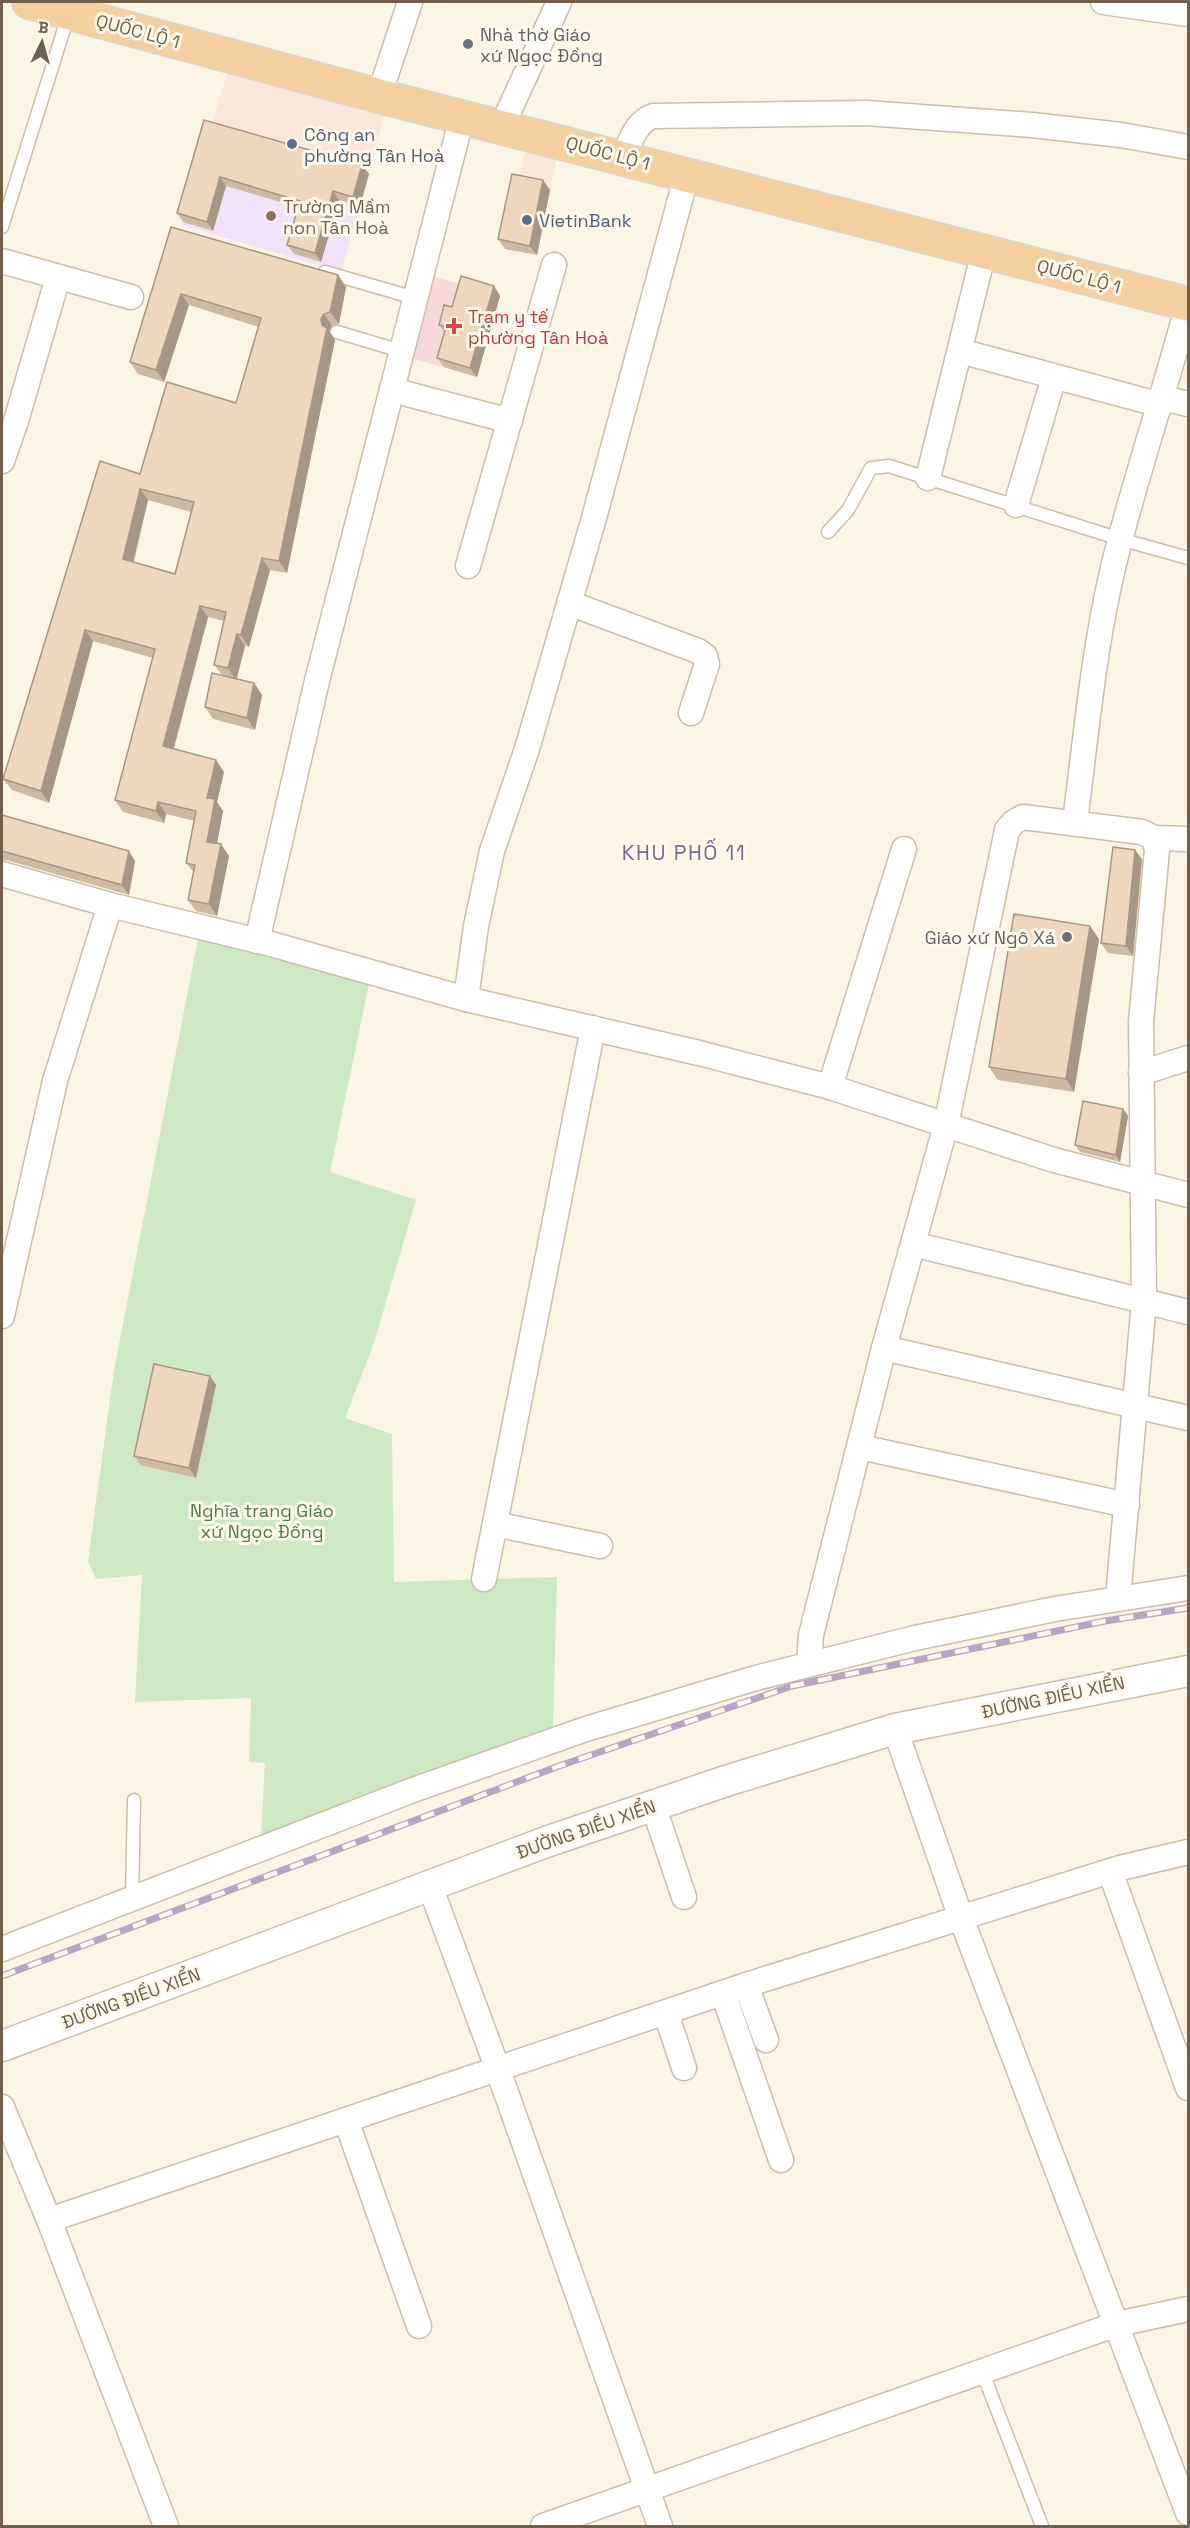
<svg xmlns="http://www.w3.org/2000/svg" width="1190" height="2528" font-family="'Space Grotesk',sans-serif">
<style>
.commercial{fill:#fbe7d9}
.education{fill:#f2e2f7}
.medical{fill:#f8d9d9}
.green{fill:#cee8c4}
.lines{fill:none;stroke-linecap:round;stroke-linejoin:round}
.service-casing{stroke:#ccbeac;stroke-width:15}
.minor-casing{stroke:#ccbeac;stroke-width:27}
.tertiary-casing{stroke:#ccbeac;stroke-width:33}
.trunk-casing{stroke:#dbd5d0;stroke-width:36}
.service{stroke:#fff;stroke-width:12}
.minor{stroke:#fff;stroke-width:24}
.tertiary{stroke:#fff;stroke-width:30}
.trunk{stroke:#f4d0a0;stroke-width:33}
.rail-casing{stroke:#b9a4c4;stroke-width:7}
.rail{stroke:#fef9eb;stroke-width:4.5;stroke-dasharray:14;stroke-linecap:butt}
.wall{fill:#ceb9a3;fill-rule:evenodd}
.shaded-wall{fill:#a79685}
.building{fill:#efd7be;stroke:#a79685;stroke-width:1.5;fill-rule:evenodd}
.worship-dot{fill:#6b7280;stroke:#fef9eb;stroke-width:2}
.service-dot{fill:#5c6f8a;stroke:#fef9eb;stroke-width:2}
.education-dot{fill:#8d6e63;stroke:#fef9eb;stroke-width:2}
.health-dot{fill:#e0444e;stroke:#fef9eb;stroke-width:2}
.labels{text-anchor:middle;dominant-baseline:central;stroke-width:6;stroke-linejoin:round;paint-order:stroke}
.street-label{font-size:18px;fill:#735e4b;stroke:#fef9eb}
.worship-label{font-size:18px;fill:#5b616d;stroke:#fef9eb;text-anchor:start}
.service-label{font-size:18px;fill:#4e5e75;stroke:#fef9eb;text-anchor:start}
.education-label{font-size:18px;fill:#785e54;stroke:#fef9eb;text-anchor:start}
.health-label{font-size:18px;fill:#be3a42;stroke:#fef9eb;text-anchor:start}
.park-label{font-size:18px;fill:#517d47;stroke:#fef9eb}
.quarter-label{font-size:21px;letter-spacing:1.5px;fill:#86638f;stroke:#fef9eb}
</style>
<rect width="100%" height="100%" fill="#fbf5e5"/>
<g class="commercial">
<path d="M229,68L386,110L360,206L202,158Z"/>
<path d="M526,145L558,153L537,255L505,249Z"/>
</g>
<path class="education" d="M202,158L360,206L341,272L182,225Z"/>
<path class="medical" d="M428,275L500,296L477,377L407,357Z"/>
<path class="green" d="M199,934L370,979L330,1172L416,1200L373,1346L345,1418L392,1434L394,1582L557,1577L553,1730L261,1837L265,1763L249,1762L251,1698L135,1702L142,1575L96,1579L88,1561L114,1370Z"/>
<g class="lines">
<g class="service-casing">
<g id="service">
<path d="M2,227L69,13"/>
<path d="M325,272L415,298"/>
<path d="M337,332L401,351"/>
<path d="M828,532L848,510L871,468L889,466L1120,539L1188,558"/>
<path d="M132,1898L134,1800"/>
<path d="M982,2371L1042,2526"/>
</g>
</g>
<g class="minor-casing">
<g id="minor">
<path d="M1103,2L1188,14"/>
<path d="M379,96L410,2"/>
<path d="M502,126L559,2"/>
<path d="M623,157C630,142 636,122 653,116L866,113L1032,125L1121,135L1188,147"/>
<path d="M2,261L131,297"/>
<path d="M960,351L1161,405"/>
<path d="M392,390L510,421"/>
<path d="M1163,398L1188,404"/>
<path d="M2,461L16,421L58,277"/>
<path d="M928,478L984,251"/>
<path d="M1016,505L1054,377"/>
<path d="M468,566L554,265"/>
<path d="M569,603L698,651L705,656L707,664L691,713"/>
<path d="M1075,822C1087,728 1095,632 1120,540C1141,461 1167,383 1188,304"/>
<path d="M1154,838L1188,839"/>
<path d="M2,874L110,905L271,944L466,999L699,1053L830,1087L1054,1160L1188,1195"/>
<path d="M257,941L317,681L462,117"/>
<path d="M466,999L476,926L492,851L527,749L594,518L687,174"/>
<path d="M1141,1073L1188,1058"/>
<path d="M830,1087L904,849"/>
<path d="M913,1244L1188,1312"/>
<path d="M2,1316L55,1081L110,905"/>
<path d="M884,1348L1188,1418"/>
<path d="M860,1447L1127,1505"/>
<path d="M495,1524L600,1546"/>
<path d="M484,1579L593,1028"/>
<path d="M809,1665L811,1635L884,1348L946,1125L1007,830L1014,822L1023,817L1142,832L1154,838L1157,850L1141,1021L1144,1301L1118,1598"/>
<path d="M895,1729L961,1918L1188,2513"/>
<path d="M653,1805L684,1897"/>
<path d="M1110,1871L1188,2088"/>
<path d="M430,1886L497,2067L660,2526"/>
<path d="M2,1949L413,1790L586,1729L756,1678L915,1638L1055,1609L1188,1588"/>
<path d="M746,1985L766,2040"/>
<path d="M723,1993L781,2160"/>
<path d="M666,2013L684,2068"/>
<path d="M2,2107L49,2220L166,2526"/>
<path d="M346,2120L419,2326"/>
<path d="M49,2220L746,1985L1120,1868L1188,1852"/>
<path d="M543,2526L1117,2324L1188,2309"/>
</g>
</g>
<g class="tertiary-casing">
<path id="tertiary" d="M2,2046L546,1842L726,1781L895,1729L1188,1671"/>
</g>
<g class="trunk-casing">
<path id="trunk" d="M29,2L379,96L1188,304"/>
</g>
<use href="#service" class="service"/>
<use href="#minor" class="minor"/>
<use href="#tertiary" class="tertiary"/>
<use href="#trunk" class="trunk"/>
<g class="rail-casing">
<path id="rail" d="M2,1976L559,1766L792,1686L1105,1621L1188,1608"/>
</g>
<use href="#rail" class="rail"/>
</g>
<g class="wall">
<path d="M204,120L362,165L369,174L360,206L339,200L321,262L294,254L287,245L298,207L226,186L213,231L183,222L177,213Z"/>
<path d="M550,190L537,255L505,249L498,239Z"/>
<path d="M171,227L338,275L346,287L339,324L332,326L329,330L335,340L287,573L270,570L249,647L245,646L237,679L254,683L262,695L255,730L213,719L205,707L222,675L214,665L224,621L208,617L174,749L224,772L217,802L223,811L217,844L229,856L217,916L196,911L188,900L194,873L186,863L195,821L166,814L164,823L123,812L115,800L153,658L93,641L49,803L12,790L3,779L140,474L236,403L258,327L189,305L164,382L138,374L130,362ZM148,500L191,512L175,574L134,562Z"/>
<path d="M494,286L500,296L477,377L444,367L437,358L444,332L439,325L452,307Z"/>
<path d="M2,815L135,861L129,895L6,860L2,861Z"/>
<path d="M1142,859L1133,956L1108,953L1101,943Z"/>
<path d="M1090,926L1099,939L1074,1092L998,1080L989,1067Z"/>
<path d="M1123,1109L1128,1116L1120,1162L1080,1152L1075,1145Z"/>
<path d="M210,1376L216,1385L196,1478L141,1465L134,1456Z"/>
</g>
<g class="shaded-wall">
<path d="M362,165L369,174L360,206L353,197Z"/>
<path d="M220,177L226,186L213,231L207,222Z"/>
<path d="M543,180L550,190L537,255L530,246Z"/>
<path d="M333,191L339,200L321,262L315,253Z"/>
<path d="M338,275L346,287L339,324L330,312Z"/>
<path d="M494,286L500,296L477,377L470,368Z"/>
<path d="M181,294L189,305L164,382L156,370Z"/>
<path d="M324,314L332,326L329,331L335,340L287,573L279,561L322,325L321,319Z"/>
<path d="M140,489L148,500L131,570L123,559Z"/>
<path d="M262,558L270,570L249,647L241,635Z"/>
<path d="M200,606L208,617L171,758L163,746Z"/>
<path d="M85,630L93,641L49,803L41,791Z"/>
<path d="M237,634L245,646L236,680L228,668Z"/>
<path d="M254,683L262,695L255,730L247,718Z"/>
<path d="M216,760L224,772L217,802L223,811L215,854L207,842V798Z"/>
<path d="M158,802L166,814L164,823L156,811Z"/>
<path d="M221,844L229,856L217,916L209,904Z"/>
<path d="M1135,850L1142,859L1133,956L1126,946Z"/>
<path d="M129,851L135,861L129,895L122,885Z"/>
<path d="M1090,926L1099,939L1074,1092L1066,1079Z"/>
<path d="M1123,1109L1128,1116L1120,1162L1116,1155Z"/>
<path d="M210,1376L216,1385L196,1478L189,1468Z"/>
</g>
<g class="building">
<path d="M204,120L362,165L353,197L333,191L315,253L287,245L300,201L220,177L207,222L177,213Z"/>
<path d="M512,174L543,180L530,246L498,239Z"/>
<path d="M171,227L338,275L330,312L324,314L321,319L322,325L327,328L279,561L262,558L241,635L237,634L228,668L214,665L226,612L200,606L163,746L216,760L207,798L215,799L207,842L221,844L209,904L188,900L195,865L186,863L196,811L158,802L156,811L115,800L155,649L85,630L41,791L3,779L100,461L140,474L167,382L236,403L261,318L181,294L156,370L130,362ZM140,489L194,502L175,574L123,559Z"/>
<path d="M461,276L494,286L470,368L437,358L446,327L439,325L444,305L452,307Z"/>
<path d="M212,673L254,683L247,718L205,707Z"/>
<path d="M2,815L129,851L122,885L2,851Z"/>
<path d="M1113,847L1135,850L1126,946L1101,943Z"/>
<path d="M1014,914L1090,926L1066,1079L989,1067Z"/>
<path d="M1083,1101L1123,1109L1116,1155L1075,1145Z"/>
<path d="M154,1364L210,1376L189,1468L134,1456Z"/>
</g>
<g class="worship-dot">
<circle cx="468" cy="44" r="6"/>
<circle cx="1067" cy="937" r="6"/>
</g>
<g class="service-dot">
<circle cx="292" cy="144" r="6"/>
<circle cx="527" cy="220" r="6"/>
</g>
<circle class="education-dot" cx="271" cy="216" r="6"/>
<path class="health-dot" d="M451 317h6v6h6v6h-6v6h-6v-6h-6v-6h6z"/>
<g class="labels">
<g class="street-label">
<text transform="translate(138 31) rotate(15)">QUỐC LỘ 1</text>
<text transform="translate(608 153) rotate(15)">QUỐC LỘ 1</text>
<text transform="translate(1079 276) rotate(15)">QUỐC LỘ 1</text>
<text transform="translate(1053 1697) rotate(-12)">ĐƯỜNG ĐIỀU XIỂN</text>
<text transform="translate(586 1829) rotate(-19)">ĐƯỜNG ĐIỀU XIỂN</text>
<text transform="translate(131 1998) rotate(-20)">ĐƯỜNG ĐIỀU XIỂN</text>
</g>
<g class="worship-label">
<text x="480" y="34">Nhà thờ Giáo<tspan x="480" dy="21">xứ Ngọc Đồng</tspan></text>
<text x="1055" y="937" text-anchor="end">Giáo xứ Ngô Xá</text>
</g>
<g class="service-label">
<text x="304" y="134">Công an<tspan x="304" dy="21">phường Tân Hoà</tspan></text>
<text x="539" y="220">VietinBank</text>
</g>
<g class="education-label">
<text x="283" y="206">Trường Mầm<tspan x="283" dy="21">non Tân Hoà</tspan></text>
</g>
<g class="health-label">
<text x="468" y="316">Trạm y tế<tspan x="468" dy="21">phường Tân Hoà</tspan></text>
</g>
<g class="park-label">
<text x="262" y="1510">Nghĩa trang Giáo<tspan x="262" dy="21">xứ Ngọc Đồng</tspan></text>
</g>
<g class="quarter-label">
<text x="684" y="852">KHU PHỐ 11</text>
</g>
</g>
<rect width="1190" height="2528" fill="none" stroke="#735e4b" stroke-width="6"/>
<g transform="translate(42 42) rotate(5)" stroke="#fef9eb" stroke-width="4.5" paint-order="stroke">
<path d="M0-4.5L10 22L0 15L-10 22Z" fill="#735e4b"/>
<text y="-9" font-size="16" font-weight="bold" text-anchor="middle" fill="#735e4b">B</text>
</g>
</svg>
